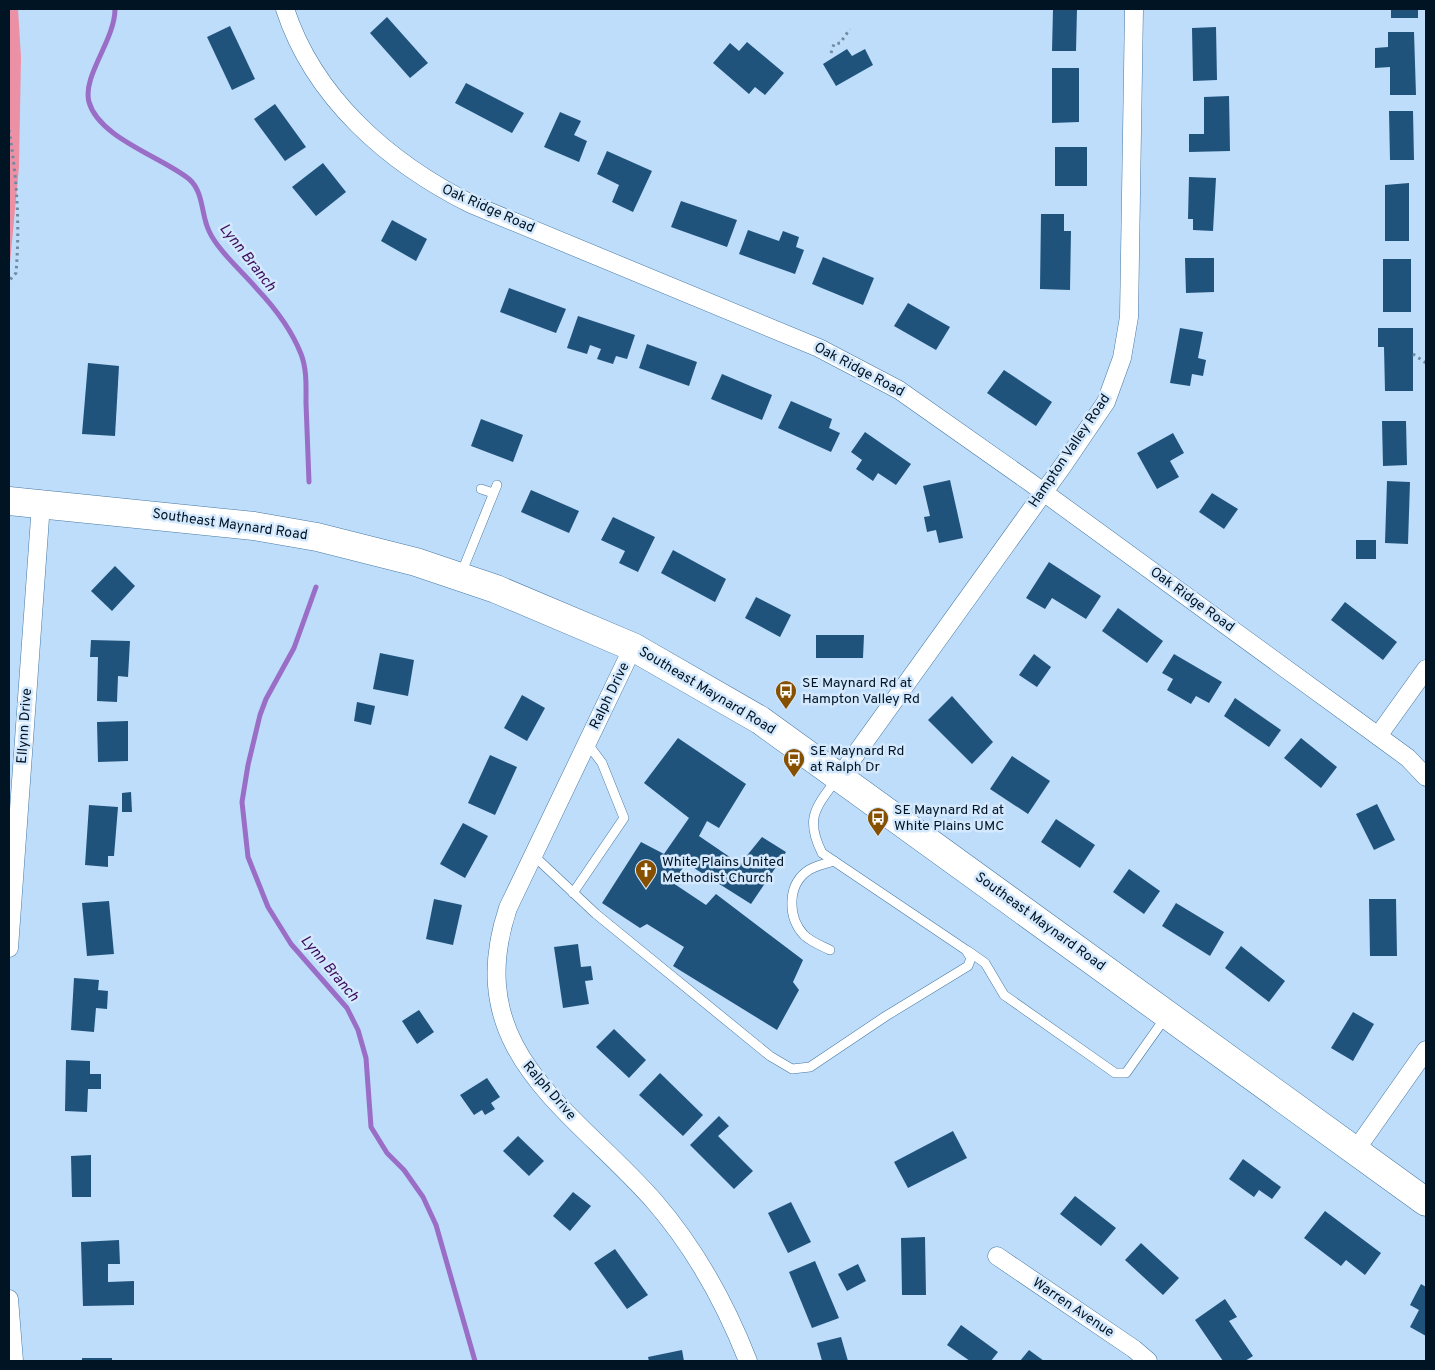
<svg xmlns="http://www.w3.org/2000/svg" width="1435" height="1370" font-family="Overpass,sans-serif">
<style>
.green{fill:#ec91a5}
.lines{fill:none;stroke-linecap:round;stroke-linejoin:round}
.stream{stroke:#9a6ec6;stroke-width:5}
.building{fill:#20537c}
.lane-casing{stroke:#4679a4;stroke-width:10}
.street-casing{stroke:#4679a4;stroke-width:19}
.primary-casing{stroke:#4679a4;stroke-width:29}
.path{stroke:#708aa2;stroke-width:3;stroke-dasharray:2.5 4;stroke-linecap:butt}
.lane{stroke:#fff;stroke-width:9}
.street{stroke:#fff;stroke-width:18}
.primary{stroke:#fff;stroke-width:28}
.labels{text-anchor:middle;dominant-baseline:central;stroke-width:5;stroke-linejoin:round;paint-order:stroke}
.street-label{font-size:14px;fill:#011424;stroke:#d4e9fd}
.poi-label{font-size:14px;fill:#011424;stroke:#d4e9fd;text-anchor:start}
.water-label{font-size:15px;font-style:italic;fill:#3b0b5d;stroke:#d4e9fd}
</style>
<rect width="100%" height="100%" fill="#beddfa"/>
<path class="green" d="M9,9H18L21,57L19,167L9,274Z"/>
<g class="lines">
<g class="stream">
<path d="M115,9C115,40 82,76 89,102C99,138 162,157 189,179C204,192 201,215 209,231C218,251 243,272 257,289C274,307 292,331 301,354C307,369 306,387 306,403C307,430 308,456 309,482"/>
<path d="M316,587L294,648L266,699L260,715L248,765L242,802L248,857L268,907L291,944L347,1008L358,1030L366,1058L371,1127L387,1153L404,1170L423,1197L436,1225L475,1361"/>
</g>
</g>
<g class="building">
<path d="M1053,9H1077L1076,51H1052Z"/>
<rect x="1391" y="9" width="27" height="9"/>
<path d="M387,17L428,63L410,78L370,33Z"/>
<path d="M230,26L255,79L232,90L207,37Z"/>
<path d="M1216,27L1217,80L1193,81L1192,28Z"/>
<path d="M1388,32H1414L1416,95H1390V67L1375,68V48L1388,47Z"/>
<path d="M747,42L784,73L765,95L755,87L749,94L713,63L730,43L739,51Z"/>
<path d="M847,49L852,56L865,49L873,65L836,86L823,64Z"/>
<path d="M1052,68H1079V122L1052,123Z"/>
<path d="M466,83L524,113L512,133L455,103Z"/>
<path d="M1229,96L1230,151L1189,152V134H1204V97Z"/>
<path d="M275,104L306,147L285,161L254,119Z"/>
<path d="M1389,111H1413L1414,160H1390Z"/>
<path d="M560,112L581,121L574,135L587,141L579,162L544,147Z"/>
<rect x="1055" y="147" width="32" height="39"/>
<path d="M607,151L652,171L633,212L612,202L619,185L597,174Z"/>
<path d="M323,163L346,192L316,216L292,187Z"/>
<path d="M1189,177L1216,178L1213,231L1193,230V219H1188Z"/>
<path d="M1409,183V241H1385V185Z"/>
<path d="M681,201L737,220L727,247L671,227Z"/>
<path d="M1041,214H1064V231H1071L1070,290L1040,289Z"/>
<path d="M392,220L427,239L416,261L381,241Z"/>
<path d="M748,230L779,241L783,231L799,237L796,247L804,250L795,274L739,254Z"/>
<path d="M823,257L874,278L863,305L812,284Z"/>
<path d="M1185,258H1214V292L1186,293Z"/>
<rect x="1383" y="259" width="28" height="53"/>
<path d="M509,288L566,309L556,333L500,312Z"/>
<path d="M908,303L950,327L936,350L894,326Z"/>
<path d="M578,316L635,335L627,359L616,356L613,364L597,359L601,349L590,345L587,354L567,348Z"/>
<path d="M1180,328L1203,332L1198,358L1206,360L1203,376L1192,374L1190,386L1170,383Z"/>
<path d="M1378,328H1413V391H1385L1384,347H1378Z"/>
<path d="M647,344L697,362L689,386L639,368Z"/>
<path d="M88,363L119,366L115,436L82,434Z"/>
<path d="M1004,370L1052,402L1036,426L987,393Z"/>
<path d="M722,374L772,395L762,420L711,399Z"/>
<path d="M791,401L832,419L829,428L840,433L831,452L778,428Z"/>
<path d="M481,419L523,435L513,462L471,446Z"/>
<path d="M1382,421H1406L1407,465L1383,466Z"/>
<path d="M865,432L911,464L896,485L878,473L873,481L856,469L862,460L851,452Z"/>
<path d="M1173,433L1184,453L1170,461L1179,477L1157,489L1137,453Z"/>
<path d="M950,480L963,538L939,543L936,530L927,532L924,517L930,516L923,486Z"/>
<path d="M1387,481L1410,482L1408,544L1385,543Z"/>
<path d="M531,490L579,511L569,533L521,512Z"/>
<path d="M1212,493L1238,509L1224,529L1199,512Z"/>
<path d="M613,517L655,537L638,572L619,563L625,551L601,540Z"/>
<rect x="1356" y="540" width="20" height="19"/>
<path d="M673,550L726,579L715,602L661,573Z"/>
<path d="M1049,562L1101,596L1086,619L1052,598L1045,609L1026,598Z"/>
<path d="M115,566L135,586L112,611L91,591Z"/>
<path d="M756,597L791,615L780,637L745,618Z"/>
<path d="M1345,602L1397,642L1383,660L1331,620Z"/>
<path d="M1118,608L1163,641L1147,663L1102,631Z"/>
<path d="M816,635H864L863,658H816Z"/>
<path d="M91,640L130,641L128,677L118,676L117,702L97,701L98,657H90Z"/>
<path d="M380,653L414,660L408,696L373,689Z"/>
<path d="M1034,654L1051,667L1037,687L1019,675Z"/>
<path d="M1174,654L1222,682L1209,703L1196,696L1191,704L1167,690L1173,679L1162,673Z"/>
<path d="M522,695L545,708L527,741L504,728Z"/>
<path d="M952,696L993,742L972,764L928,720Z"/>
<path d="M1235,698L1281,730L1269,747L1224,716Z"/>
<path d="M357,702L375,706L371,725L354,721Z"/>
<path d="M128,721V761L98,762L97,722Z"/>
<path d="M678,738L746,784L719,828L707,821L699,836L740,864L762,837L786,852L751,904L686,863L673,883L706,905L716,894L803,960L793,982L799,990L777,1030L673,966L684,947L647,924L640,928L602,903L641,842L664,854L689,818L644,783Z"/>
<path d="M1301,738L1337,767L1321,788L1284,758Z"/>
<path d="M490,755L517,767L495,815L468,803Z"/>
<path d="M1012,756L1050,781L1028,814L990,789Z"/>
<path d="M131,792L132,812H122V793Z"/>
<path d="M1377,804L1395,840L1374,850L1356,814Z"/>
<path d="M89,805L118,807L114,856H108V867L85,865Z"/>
<path d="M1056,819L1095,845L1080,868L1041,842Z"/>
<path d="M463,823L488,836L465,878L440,864Z"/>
<path d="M1129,869L1160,891L1144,914L1113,892Z"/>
<path d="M434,899L462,905L453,945L426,939Z"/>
<path d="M1369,899H1396L1397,956H1370Z"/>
<path d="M109,901L114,954L87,956L82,903Z"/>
<path d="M1176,903L1224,932L1210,956L1162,926Z"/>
<path d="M578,944L581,967L591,966L593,980L585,981L589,1004L563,1008L554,947Z"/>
<path d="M1241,946L1285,981L1269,1002L1225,968Z"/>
<path d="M74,978L99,980L98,990L108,991L107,1009L96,1008L94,1032L71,1030Z"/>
<path d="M419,1010L434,1032L417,1044L402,1021Z"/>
<path d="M1353,1012L1374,1024L1353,1061L1331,1048Z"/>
<path d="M614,1029L646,1060L629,1078L596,1047Z"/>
<path d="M66,1060L90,1061V1074H101V1089H88L87,1112L65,1111Z"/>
<path d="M660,1073L703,1115L683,1136L639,1095Z"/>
<path d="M487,1078L500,1097L491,1103L495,1109L485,1115L482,1110L474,1115L460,1095Z"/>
<path d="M719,1116L729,1126L718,1136L753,1171L734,1189L690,1145Z"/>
<path d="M953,1131L967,1158L908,1188L894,1162Z"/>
<path d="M518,1136L544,1161L529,1176L503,1151Z"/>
<path d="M91,1155V1197H72L71,1156Z"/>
<path d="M1243,1159L1281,1187L1272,1199L1259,1190L1254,1197L1229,1179Z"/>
<path d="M573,1192L591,1206L570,1231L553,1216Z"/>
<path d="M1075,1196L1116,1228L1101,1246L1060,1214Z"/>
<path d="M791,1202L811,1242L788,1253L768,1213Z"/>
<path d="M1325,1211L1381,1253L1365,1275L1346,1260L1341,1266L1304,1238Z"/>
<path d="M925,1237L926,1295H902L901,1238Z"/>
<path d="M119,1240L120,1264H108V1282L134,1281V1305L83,1306L81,1242Z"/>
<path d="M1141,1243L1179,1278L1163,1295L1125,1260Z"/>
<path d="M615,1249L648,1295L627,1309L594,1263Z"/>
<path d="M815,1261L839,1318L812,1328L789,1272Z"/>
<path d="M858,1264L866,1281L847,1291L838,1274Z"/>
<path d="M1421,1284L1426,1287V1336L1410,1327L1419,1310L1410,1305Z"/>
<path d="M1225,1299L1237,1317L1229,1321L1253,1356L1245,1361H1223L1195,1320Z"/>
<path d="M961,1325L998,1352L991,1361H970L947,1345Z"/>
<path d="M841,1337L848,1361H822L817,1343Z"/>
<path d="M682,1350L684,1361H649L648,1357Z"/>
<path d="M1029,1350L1044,1361H1020Z"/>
<rect x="82" y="1358" width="30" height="3"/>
</g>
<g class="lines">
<g class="lane-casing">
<g id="lane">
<path d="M481,489L493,493"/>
<path d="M461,574L497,485"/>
<path d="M532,854L596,914L770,1056L792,1069L810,1067L886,1016L968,966L971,958L966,950L822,853C805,819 815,808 836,780"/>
<path d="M573,893L624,818L602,763L587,743"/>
<path d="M830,950C822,946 811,942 804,935C788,918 787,887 806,872C813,866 825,864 834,861"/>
<path d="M968,951L985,963L1004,995L1115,1073H1126L1165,1018"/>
</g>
</g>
<g class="street-casing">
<g id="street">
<path d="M285,9C314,98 389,163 471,204L819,348L899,390L1031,483L1378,736L1408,758L1426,777"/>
<path d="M633,647L508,908C460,1052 573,1109 654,1201C694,1247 726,1305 748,1361"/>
<path d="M1378,736L1426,669"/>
<path d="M840,776L1064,464L1106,402L1122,358L1129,317L1134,9"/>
<path d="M9,948L41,504"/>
<path d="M1355,1151L1426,1050"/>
<path d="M997,1256L1134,1349L1148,1361"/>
<path d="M9,1299L14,1361"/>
</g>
</g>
<g class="primary-casing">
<path id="primary" d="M9,501L254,526L317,537L416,562L496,589L633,647L760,720L1426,1202"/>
</g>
<g class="path">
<path d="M831,53L834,44L840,43L850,29"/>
<path d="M9,130C17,178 20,225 16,273L9,281"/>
<path d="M1413,354L1426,363"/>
</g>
<use href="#lane" class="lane"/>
<use href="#street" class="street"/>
<use href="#primary" class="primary"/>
</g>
<defs>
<g id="bus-pin" transform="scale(1.125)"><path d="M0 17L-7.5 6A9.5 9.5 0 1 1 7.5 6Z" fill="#874f00" stroke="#d4e9fd"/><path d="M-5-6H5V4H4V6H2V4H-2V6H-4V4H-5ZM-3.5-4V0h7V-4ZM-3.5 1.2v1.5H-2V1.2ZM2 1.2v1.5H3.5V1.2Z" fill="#fff"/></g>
<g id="church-pin" transform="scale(1.125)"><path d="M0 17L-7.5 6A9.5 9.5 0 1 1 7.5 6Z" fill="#874f00" stroke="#d4e9fd"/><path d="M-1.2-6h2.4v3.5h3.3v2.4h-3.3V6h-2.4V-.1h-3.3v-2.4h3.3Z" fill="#fff"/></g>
</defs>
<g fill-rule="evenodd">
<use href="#bus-pin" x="786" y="691"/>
<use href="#bus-pin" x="794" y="759"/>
<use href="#bus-pin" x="878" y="818"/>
<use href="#church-pin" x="646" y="870"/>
</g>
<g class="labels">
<g class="street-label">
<text transform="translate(488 209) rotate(24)">Oak Ridge Road</text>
<text transform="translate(859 370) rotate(28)">Oak Ridge Road</text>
<text transform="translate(1070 451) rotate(-56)">Hampton Valley Road</text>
<text transform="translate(230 525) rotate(8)">Southeast Maynard Road</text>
<text transform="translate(1192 600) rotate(36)">Oak Ridge Road</text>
<text transform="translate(707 691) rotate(31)">Southeast Maynard Road</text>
<text transform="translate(610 696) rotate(-64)">Ralph Drive</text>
<text transform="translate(25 726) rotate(-86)">Ellynn Drive</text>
<text transform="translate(1040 922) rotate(36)">Southeast Maynard Road</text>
<text transform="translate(549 1091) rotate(49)">Ralph Drive</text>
<text transform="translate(1073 1308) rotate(34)">Warren Avenue</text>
</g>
<g class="poi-label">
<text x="802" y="683">SE Maynard Rd at<tspan x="802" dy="16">Hampton Valley Rd</tspan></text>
<text x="810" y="751">SE Maynard Rd<tspan x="810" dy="16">at Ralph Dr</tspan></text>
<text x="894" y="810">SE Maynard Rd at<tspan x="894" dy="16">White Plains UMC</tspan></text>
<text x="662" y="862">White Plains United<tspan x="662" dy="16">Methodist Church</tspan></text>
</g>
<g class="water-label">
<text transform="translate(247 258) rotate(52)">Lynn Branch</text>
<text transform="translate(329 969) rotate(50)">Lynn Branch</text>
</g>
</g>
<rect width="1435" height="1370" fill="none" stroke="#011424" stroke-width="20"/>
</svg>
